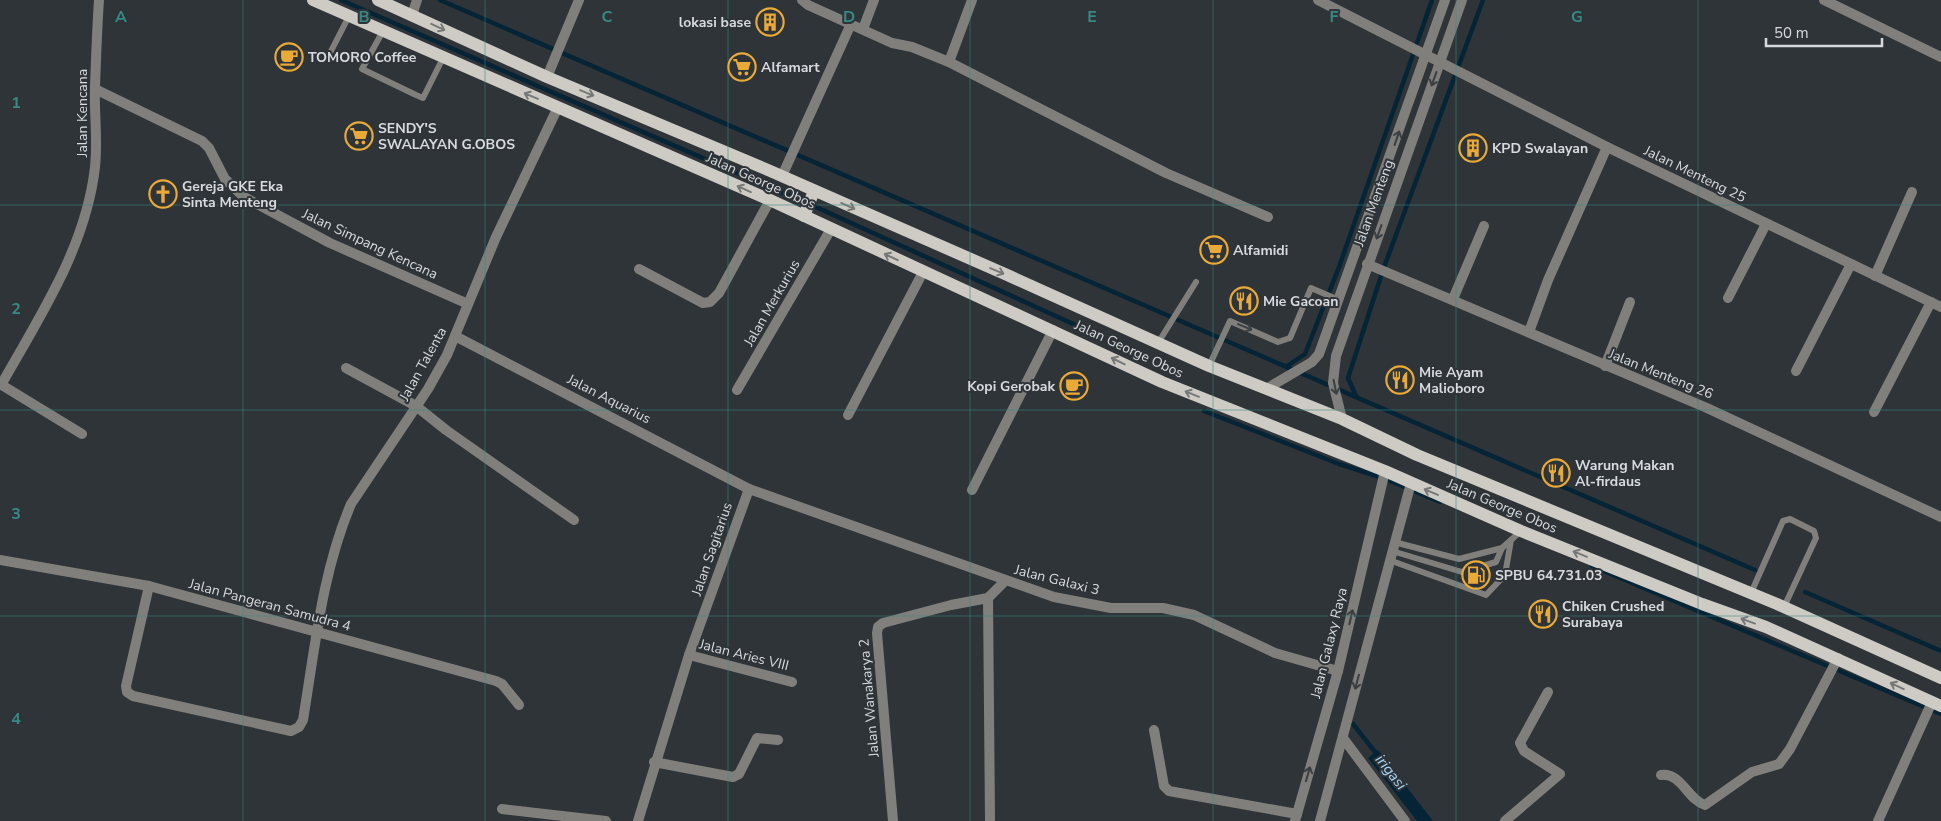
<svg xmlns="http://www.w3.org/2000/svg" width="1941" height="821" font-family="'Nunito Sans',sans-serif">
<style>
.water{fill:#052537}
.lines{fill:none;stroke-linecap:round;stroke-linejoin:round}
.stream{stroke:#052537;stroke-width:4.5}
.service{stroke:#817f7c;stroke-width:6}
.minor{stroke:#817f7c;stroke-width:10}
.tertiary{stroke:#817f7c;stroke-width:10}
.primary{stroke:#cecac4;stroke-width:12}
.oneway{stroke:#767877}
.oneway2{stroke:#3a3f42}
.grid{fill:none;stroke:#378a84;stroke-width:1;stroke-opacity:0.55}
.labels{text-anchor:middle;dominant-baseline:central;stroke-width:4;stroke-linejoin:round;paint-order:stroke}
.poi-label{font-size:14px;font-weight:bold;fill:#d8dbde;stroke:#2e3438;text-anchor:start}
.street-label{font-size:14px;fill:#d8dbde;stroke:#2e3438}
.water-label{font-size:15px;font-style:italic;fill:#a5d5f6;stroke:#2e3438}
.grid-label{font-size:16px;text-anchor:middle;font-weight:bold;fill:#378a84;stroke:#2e3438;stroke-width:4;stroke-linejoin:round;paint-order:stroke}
</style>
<rect width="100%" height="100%" fill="#2e3438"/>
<path class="water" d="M1378,750L1433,821H1417L1368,758Z"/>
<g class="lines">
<g class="stream">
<path d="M341,0L799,200"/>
<path d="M440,0L1755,570"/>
<path d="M816,207L1102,337"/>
<path d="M1287,366L1305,354L1339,267L1432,0"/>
<path d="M1356,396L1348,378L1383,270L1483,0"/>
<path d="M1204,411L1339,464L1383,478L1440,502"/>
<path d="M1592,566L1941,714"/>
<path d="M1805,592L1941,651"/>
<path d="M1353,724L1379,757"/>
</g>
<g class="service">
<path d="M383,31L362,69L416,95L423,98L443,58"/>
<path d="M328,57L349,16"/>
<path d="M1158,343L1196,282"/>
<path d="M1209,366L1230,321L1278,342L1290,338L1311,288L1339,300"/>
<path d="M1394,542L1459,559L1502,548L1521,531"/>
<path d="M1392,551L1462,572L1496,562L1502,548"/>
<path d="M1389,560L1486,595L1505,575L1511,540"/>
<path d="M1751,593L1783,521L1790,519L1814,531L1816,538L1784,607"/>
</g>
<g class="minor">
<path d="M802,0L808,5L892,43L912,47L949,62L1166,173L1268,217"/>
<path d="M1318,0L1607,147L1941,307"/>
<path d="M1824,0L1941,57"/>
<path d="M412,15L417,0"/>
<path d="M863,29L874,0"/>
<path d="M949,62L972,0"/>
<path d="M547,77L579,0"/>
<path d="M95,89L202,141L209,148L225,179L244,197L330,243L468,304"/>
<path d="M782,176L851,24"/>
<path d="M1367,264L1707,408L1941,517"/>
<path d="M639,269L703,303L710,302L719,293L770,200"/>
<path d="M1875,276L1912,192"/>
<path d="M1728,298L1766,224"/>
<path d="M1453,299L1484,226"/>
<path d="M1529,332L1548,280L1607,147"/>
<path d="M455,336L749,489"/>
<path d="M1605,366L1630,302"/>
<path d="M346,368L416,406L446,430L574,520"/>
<path d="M1796,371L1851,264"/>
<path d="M0,384L82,434"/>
<path d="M1,385C40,316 86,247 95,167C98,140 94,114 95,87C96,58 97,29 99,0"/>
<path d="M737,390L831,229"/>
<path d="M1874,412L1931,302"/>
<path d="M848,415L923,272"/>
<path d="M972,490L1053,330"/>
<path d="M0,560L149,586L496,681L502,684L519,705"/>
<path d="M149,586L126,686L127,692L133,696L291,731L299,727L303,720C315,648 322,572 351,504L428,389L447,355L496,237L558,107"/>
<path d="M689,655L792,682"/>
<path d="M1154,730L1164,786L1169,791L1297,814"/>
<path d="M654,762L733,777L739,774L757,738L778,740"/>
<path d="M1661,775C1681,772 1688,800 1705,805L1752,772L1779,764L1790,749L1838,658"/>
<path d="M502,809L606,821"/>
<path d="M638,821L689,655L749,489L1054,597L1111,608H1163L1194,615L1275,653L1338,671"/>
<path d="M893,821L877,633L878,627L883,623L951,605L988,598"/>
<path d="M990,821L988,598L1005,581"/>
<path d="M1505,821L1560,774L1524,751L1520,743L1548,692"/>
<path d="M1878,821L1932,702"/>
</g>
<g class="tertiary">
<path d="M1266,389L1312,362L1319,354L1445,0"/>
<path d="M1342,419L1333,383L1336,356L1462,0"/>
<path d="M1343,738L1405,821"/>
<path d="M1295,821L1338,671L1385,471"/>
<path d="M1320,821L1411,483"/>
</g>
<g class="primary">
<path d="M313,0L770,200L1162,382L1385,471L1521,531L1702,604L1766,627L1941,706"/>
<path d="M378,0L547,77L768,170L1005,274L1209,366L1342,419L1417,455L1777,604L1941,678"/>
<path d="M804,216L814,191"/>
</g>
</g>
<defs><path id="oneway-shaft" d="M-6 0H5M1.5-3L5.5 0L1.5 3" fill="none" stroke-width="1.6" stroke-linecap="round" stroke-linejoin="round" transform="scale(1.25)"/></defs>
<g class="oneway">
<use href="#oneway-shaft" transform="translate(438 27) rotate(25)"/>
<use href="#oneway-shaft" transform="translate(587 93) rotate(22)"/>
<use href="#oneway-shaft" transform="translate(531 96) rotate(-157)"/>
<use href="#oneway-shaft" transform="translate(744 189) rotate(-156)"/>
<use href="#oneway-shaft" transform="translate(848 206) rotate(24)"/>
<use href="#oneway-shaft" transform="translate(891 257) rotate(-155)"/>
<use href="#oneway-shaft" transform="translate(997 271) rotate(23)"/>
<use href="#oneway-shaft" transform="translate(1118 361) rotate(-154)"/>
<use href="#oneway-shaft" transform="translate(1192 394) rotate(-158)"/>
<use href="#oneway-shaft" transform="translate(1431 492) rotate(-157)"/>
<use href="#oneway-shaft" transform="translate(1580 554) rotate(-158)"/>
<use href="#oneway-shaft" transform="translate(1748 621) rotate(-160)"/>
<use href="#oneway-shaft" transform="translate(1897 686) rotate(-155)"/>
</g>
<g class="oneway2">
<use href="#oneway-shaft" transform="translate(1434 79) rotate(110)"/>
<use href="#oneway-shaft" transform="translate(1397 138) rotate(-71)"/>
<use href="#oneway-shaft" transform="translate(1379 232) rotate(110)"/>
<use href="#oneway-shaft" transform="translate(1245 327) rotate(23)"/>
<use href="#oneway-shaft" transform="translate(1335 387) rotate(79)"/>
<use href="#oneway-shaft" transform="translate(1351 617) rotate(-77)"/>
<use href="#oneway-shaft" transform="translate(1357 682) rotate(105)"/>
<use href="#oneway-shaft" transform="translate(1308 774) rotate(-74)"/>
</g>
<path class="grid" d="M243,0V821M485,0V821M728,0V821M970,0V821M1213,0V821M1456,0V821M1698,0V821M0,205H1941M0,410H1941M0,616H1941"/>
<defs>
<g id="building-ring" transform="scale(1.4375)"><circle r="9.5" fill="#2e3438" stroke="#eaaa38" stroke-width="1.5"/><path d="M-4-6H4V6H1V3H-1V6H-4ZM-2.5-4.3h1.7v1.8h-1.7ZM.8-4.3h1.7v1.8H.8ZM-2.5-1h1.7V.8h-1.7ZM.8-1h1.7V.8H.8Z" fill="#eaaa38"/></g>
<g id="cafe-ring" transform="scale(1.4375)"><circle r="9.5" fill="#2e3438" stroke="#eaaa38" stroke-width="1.5"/><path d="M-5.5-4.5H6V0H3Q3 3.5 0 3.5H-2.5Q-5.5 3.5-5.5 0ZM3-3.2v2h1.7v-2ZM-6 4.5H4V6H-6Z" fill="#eaaa38"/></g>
<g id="supermarket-ring" transform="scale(1.4375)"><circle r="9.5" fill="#2e3438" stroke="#eaaa38" stroke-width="1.5"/><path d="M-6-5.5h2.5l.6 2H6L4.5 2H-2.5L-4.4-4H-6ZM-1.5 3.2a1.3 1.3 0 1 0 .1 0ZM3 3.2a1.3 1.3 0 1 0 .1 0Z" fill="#eaaa38"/></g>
<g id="church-ring" transform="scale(1.4375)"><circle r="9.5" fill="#2e3438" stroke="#eaaa38" stroke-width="1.5"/><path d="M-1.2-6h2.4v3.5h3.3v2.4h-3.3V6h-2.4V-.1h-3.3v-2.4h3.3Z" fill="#eaaa38"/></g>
<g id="restaurant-ring" transform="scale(1.4375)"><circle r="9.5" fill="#2e3438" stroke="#eaaa38" stroke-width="1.5"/><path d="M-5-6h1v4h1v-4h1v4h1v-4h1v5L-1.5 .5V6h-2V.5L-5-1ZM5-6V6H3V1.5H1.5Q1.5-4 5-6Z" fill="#eaaa38"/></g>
<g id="fuel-ring" transform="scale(1.4375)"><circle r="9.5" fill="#2e3438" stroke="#eaaa38" stroke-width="1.5"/><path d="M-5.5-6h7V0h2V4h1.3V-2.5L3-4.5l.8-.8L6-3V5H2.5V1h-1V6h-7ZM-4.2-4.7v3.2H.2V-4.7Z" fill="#eaaa38"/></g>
</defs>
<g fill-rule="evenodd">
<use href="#building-ring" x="770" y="22"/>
<use href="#cafe-ring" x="289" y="57"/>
<use href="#supermarket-ring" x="742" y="67"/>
<use href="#supermarket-ring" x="359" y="136"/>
<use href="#building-ring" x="1473" y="148"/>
<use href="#church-ring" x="163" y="194"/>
<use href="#supermarket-ring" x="1214" y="250"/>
<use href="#restaurant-ring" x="1244" y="301"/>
<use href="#restaurant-ring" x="1400" y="380"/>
<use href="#cafe-ring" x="1074" y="386"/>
<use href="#restaurant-ring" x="1556" y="473"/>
<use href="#fuel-ring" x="1476" y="575"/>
<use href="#restaurant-ring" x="1543" y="614"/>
</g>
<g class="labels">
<g class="poi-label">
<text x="751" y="22" text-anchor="end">lokasi base</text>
<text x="308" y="57">TOMORO Coffee</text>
<text x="761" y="67">Alfamart</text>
<text x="378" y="128">SENDY'S<tspan x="378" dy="16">SWALAYAN G.OBOS</tspan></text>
<text x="1492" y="148">KPD Swalayan</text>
<text x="182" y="186">Gereja GKE Eka<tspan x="182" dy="16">Sinta Menteng</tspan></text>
<text x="1233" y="250">Alfamidi</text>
<text x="1263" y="301">Mie Gacoan</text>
<text x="1419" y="372">Mie Ayam<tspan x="1419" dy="16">Malioboro</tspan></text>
<text x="1055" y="386" text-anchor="end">Kopi Gerobak</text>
<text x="1575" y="465">Warung Makan<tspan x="1575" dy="16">Al-firdaus</tspan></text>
<text x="1495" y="575">SPBU 64.731.03</text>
<text x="1562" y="606">Chiken Crushed<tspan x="1562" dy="16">Surabaya</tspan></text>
</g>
<g class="street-label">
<text transform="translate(82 113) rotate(-90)">Jalan Kencana</text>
<text transform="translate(1695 174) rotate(26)">Jalan Menteng 25</text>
<text transform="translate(761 181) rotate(24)">Jalan George Obos</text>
<text transform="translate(1374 203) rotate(-70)">Jalan Menteng</text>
<text transform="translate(370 244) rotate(25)">Jalan Simpang Kencana</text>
<text transform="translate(772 303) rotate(-60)">Jalan Merkurius</text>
<text transform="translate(1129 349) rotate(25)">Jalan George Obos</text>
<text transform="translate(423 364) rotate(-61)">Jalan Talenta</text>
<text transform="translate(1661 374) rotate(22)">Jalan Menteng 26</text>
<text transform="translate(609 399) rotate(27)">Jalan Aquarius</text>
<text transform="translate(1502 506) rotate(23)">Jalan George Obos</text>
<text transform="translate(712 549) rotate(-71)">Jalan Sagitarius</text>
<text transform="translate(1057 580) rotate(14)">Jalan Galaxi 3</text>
<text transform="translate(270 605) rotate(15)">Jalan Pangeran Samudra 4</text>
<text transform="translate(1329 643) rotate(-76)">Jalan Galaxy Raya</text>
<text transform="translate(744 655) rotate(14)">Jalan Aries VIII</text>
<text transform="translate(869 698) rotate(-95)">Jalan Wanakarya 2</text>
</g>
<g class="water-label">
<text transform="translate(1391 772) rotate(52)">irigasi</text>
</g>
</g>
<g class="grid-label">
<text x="121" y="22">A</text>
<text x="364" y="22">B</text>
<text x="607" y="22">C</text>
<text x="849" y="22">D</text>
<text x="1092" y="22">E</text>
<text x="1334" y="22">F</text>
<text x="1577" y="22">G</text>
<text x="16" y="108">1</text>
<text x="16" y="314">2</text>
<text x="16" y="519">3</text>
<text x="16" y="724">4</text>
</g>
<path d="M1766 38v8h116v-8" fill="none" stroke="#d8dbde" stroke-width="2.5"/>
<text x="1774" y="38" font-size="15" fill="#d8dbde" stroke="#2e3438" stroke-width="4" paint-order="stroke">50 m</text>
</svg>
